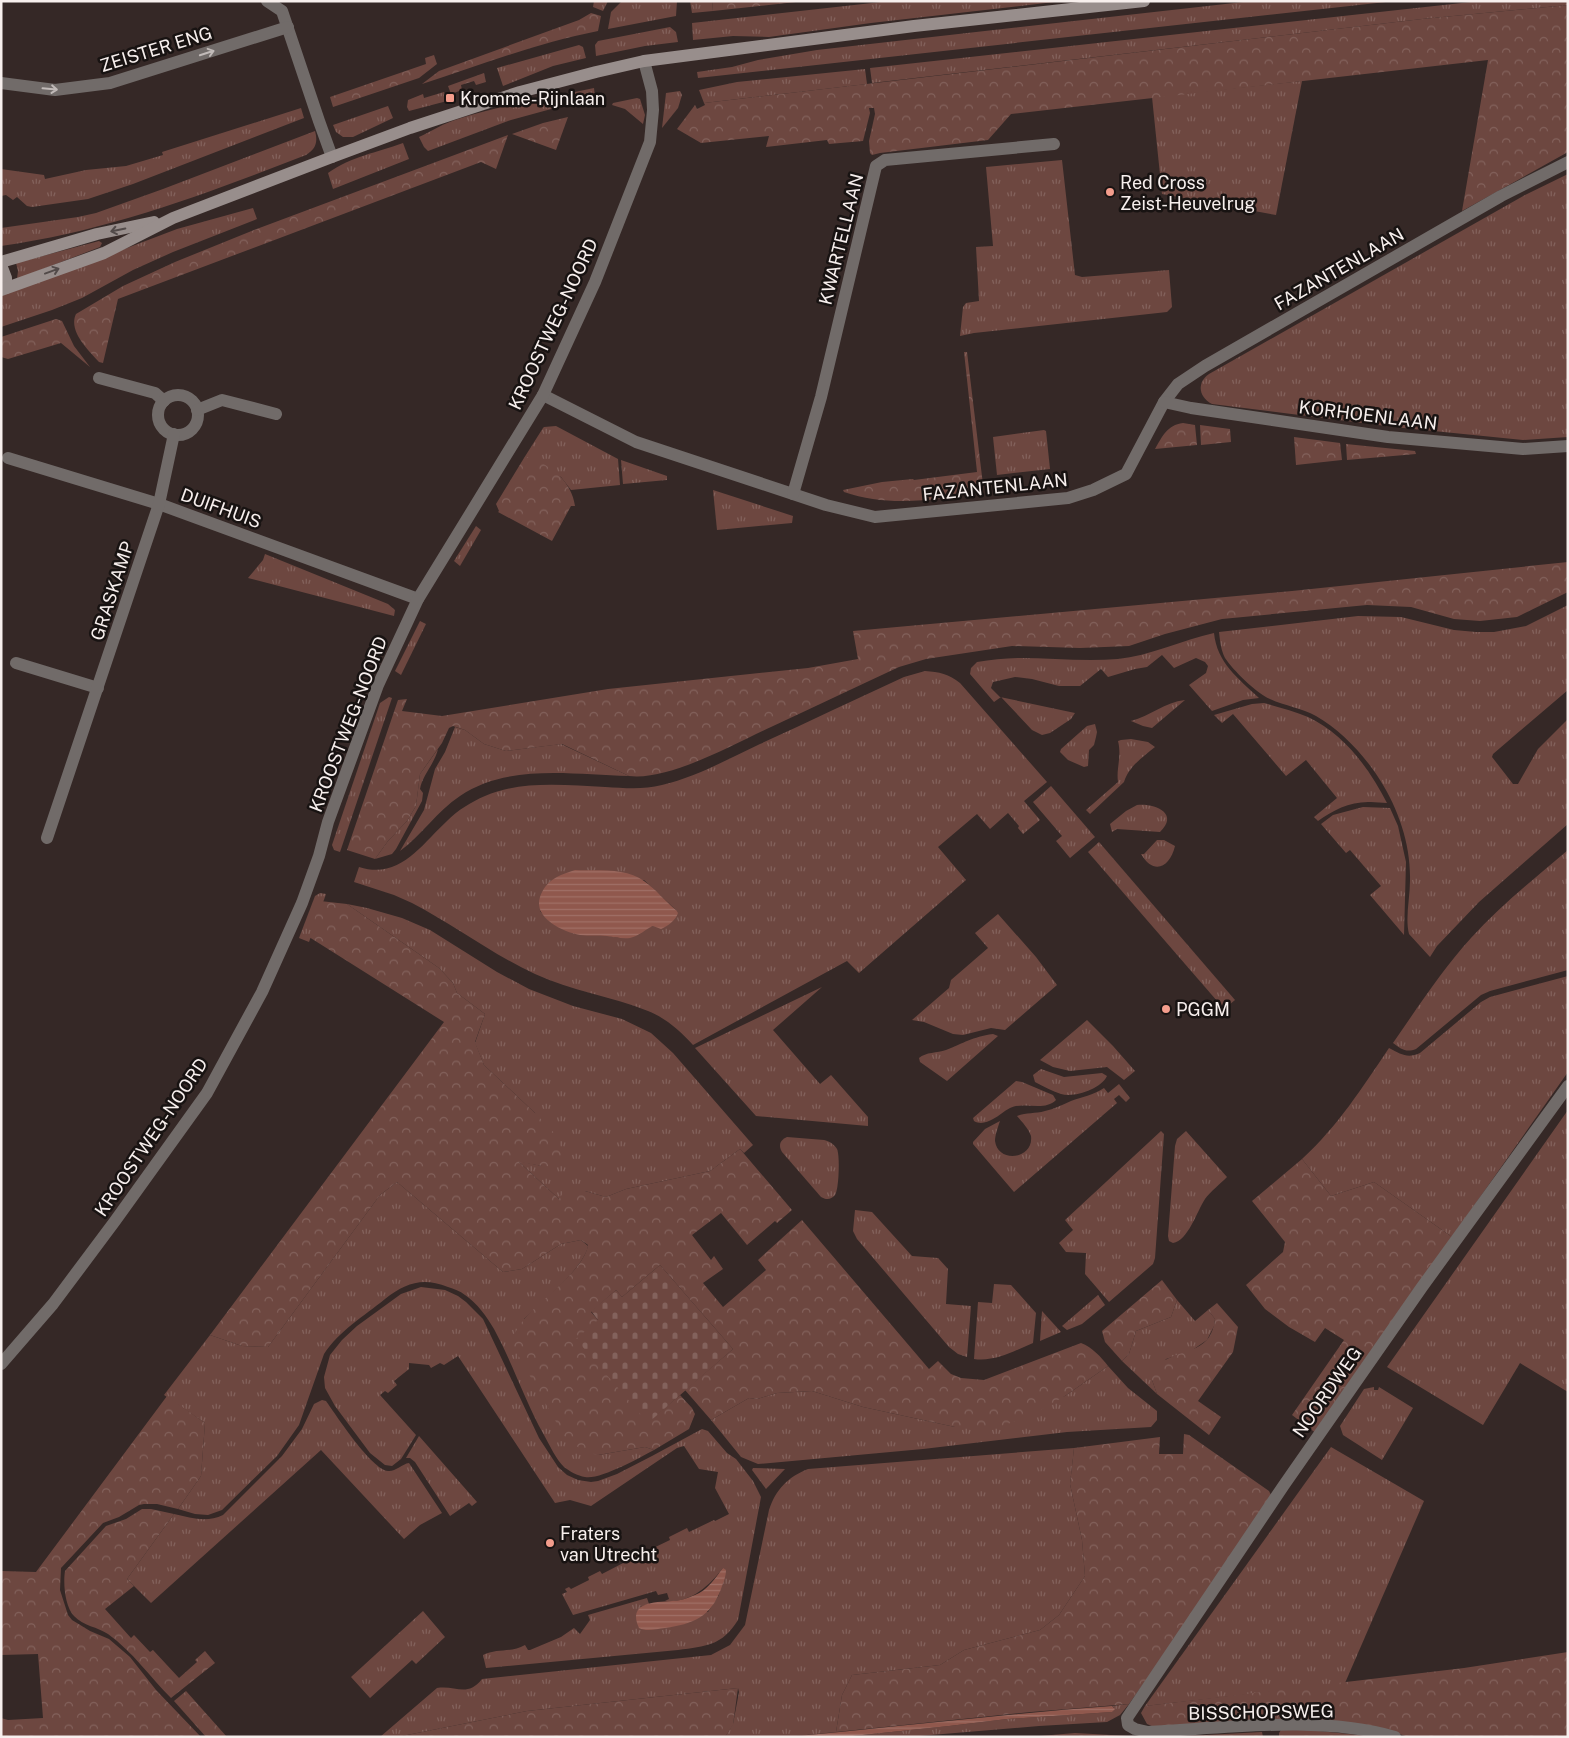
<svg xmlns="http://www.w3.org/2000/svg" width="1569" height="1738" font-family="'Public Sans',sans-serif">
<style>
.grass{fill:url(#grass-tufts);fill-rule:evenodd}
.forest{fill:url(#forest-crowns)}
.cemetery{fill:url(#cemetery-stones)}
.water{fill:url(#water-rules)}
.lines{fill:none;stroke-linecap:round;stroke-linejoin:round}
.street{stroke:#716b69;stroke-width:12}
.secondary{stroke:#988e8c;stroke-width:12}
.oneway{stroke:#c1bab8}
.oneway2{stroke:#524a49}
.poi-dot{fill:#f49d8c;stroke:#181312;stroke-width:2}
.labels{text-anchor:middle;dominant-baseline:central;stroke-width:5;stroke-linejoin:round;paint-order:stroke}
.street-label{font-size:18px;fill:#f7efed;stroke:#181312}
.poi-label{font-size:18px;fill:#f7efed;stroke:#181312;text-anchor:start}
</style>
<defs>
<pattern id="grass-tufts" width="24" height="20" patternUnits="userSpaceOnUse" patternTransform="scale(1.25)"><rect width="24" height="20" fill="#6d4740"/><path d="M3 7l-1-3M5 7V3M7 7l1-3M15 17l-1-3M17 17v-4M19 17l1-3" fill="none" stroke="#83625c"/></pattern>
<pattern id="forest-crowns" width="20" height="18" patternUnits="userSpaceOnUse" patternTransform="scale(1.25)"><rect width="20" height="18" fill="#6d4740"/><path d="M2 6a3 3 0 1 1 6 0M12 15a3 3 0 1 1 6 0" fill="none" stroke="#83625c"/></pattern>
<pattern id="cemetery-stones" width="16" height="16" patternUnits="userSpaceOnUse" patternTransform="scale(1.25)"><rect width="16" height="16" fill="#6d4740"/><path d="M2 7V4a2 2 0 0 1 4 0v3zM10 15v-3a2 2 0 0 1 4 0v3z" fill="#83625c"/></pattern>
<pattern id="water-rules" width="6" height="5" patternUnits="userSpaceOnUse" patternTransform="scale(1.25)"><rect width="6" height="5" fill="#90584d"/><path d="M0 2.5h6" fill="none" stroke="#a07067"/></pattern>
</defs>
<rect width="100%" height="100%" fill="#352826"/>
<g class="grass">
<path d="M594,1H608L603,11L593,7Z"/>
<path d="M622,1H677L676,16L608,29L611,12Z"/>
<path d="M690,1H712L713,11L692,13Z"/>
<path d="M890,1H1063L871,23L769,37L733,36L693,40L692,23Z"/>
<path d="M1252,1H1395L698,78L697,72L732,67L758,60L817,50Z"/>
<path d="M1480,1H1568V5L1422,19L872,83L870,68Z"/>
<path d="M670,27L676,32L678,42L645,46L596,56L595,45L598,41Z"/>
<path d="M579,45L583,47L586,58L553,66L503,86L497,68Z"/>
<path d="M865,69L867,84L704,103L699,90L737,82Z"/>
<path d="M1302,81L1276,215L1162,194L1152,97Z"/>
<path d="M594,88L595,97L511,120L428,151L424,147L419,137C432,131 444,123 458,119C502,105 548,98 594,88Z"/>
<path d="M680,91L682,95L678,108L662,128L666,93Z"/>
<path d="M444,92L447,101L409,111L407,107L408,100L423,94L424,98Z"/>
<path d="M637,98L640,99L645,115L643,124L625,109L612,105L613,103Z"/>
<path d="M388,106L393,118L353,137H343L336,132L333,125Z"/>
<path d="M301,108L304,118L133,184L88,199L32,207L27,206L17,197L13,200L6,195L1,196V169L44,175L45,179L86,170L126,166L163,155L162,152Z"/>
<path d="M315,131C318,142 316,149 306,155C206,194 108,231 1,246V228L78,217L96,213L163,189Z"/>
<path d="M403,143L409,159L333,189L328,173C352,156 376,153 403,143Z"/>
<path d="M1062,160L1075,275L1082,277L1169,270L1172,307L1167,312L974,333L960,336L963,307L966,303L979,301L976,247L993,246L986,167Z"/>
<path d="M1568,174V437L1523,440L1394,427L1212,404C1198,397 1197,382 1209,374L1525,195Z"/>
<path d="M253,208L257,219L173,252L133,270L82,298L52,310L1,327V296L177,229Z"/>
<path d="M99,241L102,243L100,247L17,279L18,271L16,263Z"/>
<path d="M556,426L618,459L620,485L571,490L561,477L524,458L543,428L544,427Z"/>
<path d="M1044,430L1046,431L1050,469L997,475L993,437Z"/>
<path d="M621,460L667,476V480L623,484Z"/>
<path d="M713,490L793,516L792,523L717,530Z"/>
<path d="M476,526L481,530L460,566L454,561Z"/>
<path d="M265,554L388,604L395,610L394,616L248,578L263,560Z"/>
<path d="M1568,605V690L1493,754L1492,757L1513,784H1518L1538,749L1568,719V824L1479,902L1437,946L1430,957L1409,934C1405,918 1410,898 1410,881C1411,846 1399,810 1380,780C1365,756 1341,730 1316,716C1302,708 1285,706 1270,699C1256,693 1233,670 1225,658C1221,650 1220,641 1219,632L1358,616L1401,617L1454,630L1476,632H1494L1526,626Z"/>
<path d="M420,621L426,624L401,675L395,671Z"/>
<path d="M1214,633C1217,663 1238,678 1259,698L1243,700L1212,711L1189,685L1206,673L1208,666L1205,662L1196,658L1174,668L1162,655L1147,667L1135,669L1108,677L1101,669L1080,686H1059L1032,679L1015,677L993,682L991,688L1000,697L1075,713L1071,719L1050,733L1042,735L1032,730L1001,697L994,702L970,674L971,668L977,662C991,660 1005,658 1019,658C1052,658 1085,662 1118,659C1149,656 1183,640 1214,633Z"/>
<path d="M925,671C939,672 949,674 960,683L1047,782L1024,801L1040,820L1023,834L1018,828L1019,826L1008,813L990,829L977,814L938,847L966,880L859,973L847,961L693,1045C680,1031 666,1018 648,1011C611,996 571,991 535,974C492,954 454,925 412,903L394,895L354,882L359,867C400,880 421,845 447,821C458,810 471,802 485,796C522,780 565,785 605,787C624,788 643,790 662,785C696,777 728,759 760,744C808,722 856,699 904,677ZM644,880L676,910L653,926L618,938L550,922L540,911Z"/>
<path d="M389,697L392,698L340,852L334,850L332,845L380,703Z"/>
<path d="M1185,700L1152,728L1143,726L1131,721C1150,716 1165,702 1185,700Z"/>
<path d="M1264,703C1278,707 1294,711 1308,717C1344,734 1369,768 1387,803C1382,803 1376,802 1371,802C1351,801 1333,810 1318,821L1314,817L1337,798L1306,760L1286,776L1233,714L1222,723L1214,715L1252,704Z"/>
<path d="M1095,724L1097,732L1096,737L1094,745L1089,750L1088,766L1084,767L1068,760L1060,752L1061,749L1087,726Z"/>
<path d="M455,727L465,730L484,744L506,751L561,744L629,776C574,775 508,763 460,796C437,811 422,835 400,851L424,810L435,769L445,752Z"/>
<path d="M1131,739L1148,742L1155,747C1143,757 1129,766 1124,782L1090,814L1086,810L1118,782C1116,768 1122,757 1118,741L1121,740Z"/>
<path d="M438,749C435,763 422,776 420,789L423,793L422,801L396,849L392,854L375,859L388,841L407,821L416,806L420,774Z"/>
<path d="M1051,786L1095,837L1070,858L1056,841L1062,836L1033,802Z"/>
<path d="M1137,805C1154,803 1180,813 1160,832L1117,829L1112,832L1110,824L1126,811Z"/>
<path d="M1363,807L1390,808L1398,826L1406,862L1404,935L1370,895L1381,886L1350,850L1346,853L1321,824L1333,815Z"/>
<path d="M1157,840H1164L1175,846C1170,867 1154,876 1141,854H1144Z"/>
<path d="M1099,842L1235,1000L1224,1009L1088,852Z"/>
<path d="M1568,850V970L1490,991L1481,995L1416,1049C1406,1053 1401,1049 1393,1043C1418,1007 1442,970 1471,938C1500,906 1535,878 1568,850Z"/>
<path d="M320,893L326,894L309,942L299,938L315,896Z"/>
<path d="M347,904L367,908L402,918L430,930L497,972L529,989L573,1006L622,1019L651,1033L673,1053L753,1145L744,1153L740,1149L710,1171L626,1189L606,1197L585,1191L559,1199L518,1161L542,1166L535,1113L484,1065L475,1043L485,1014L457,993L453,983L439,968Z"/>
<path d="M998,914L1036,957L1057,985L1005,1030L991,1028L963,1035L953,1034L924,1022L912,1020L949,988L951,980L988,948L975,933Z"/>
<path d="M1568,976V1072L1452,1237L1374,1182L1331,1196L1302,1159C1338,1126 1362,1088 1389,1048C1401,1054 1407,1059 1420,1053L1481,1002L1490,997Z"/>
<path d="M822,987L773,1030L820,1084L831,1075L868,1117V1126L756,1116L695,1048Z"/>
<path d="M1087,1020L1113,1046L1135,1071L1124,1080L1107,1067L1070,1071L1053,1067L1040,1060Z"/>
<path d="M993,1034L998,1036L947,1081L920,1062L919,1058C926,1052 937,1053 946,1050C964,1043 972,1037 993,1034Z"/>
<path d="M1041,1069L1064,1077L1102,1073L1107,1076C1101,1089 1074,1098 1061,1094C1052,1091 1043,1086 1035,1082L1033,1075Z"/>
<path d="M1016,1081L1022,1082L1053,1095L1056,1100C1044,1112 1024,1101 1010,1108C1004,1111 999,1116 993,1119C987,1122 981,1125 974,1121L973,1118Z"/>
<path d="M1119,1084L1130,1098L1126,1102L1119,1095L1114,1099L1117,1103L1014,1192L973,1144V1142L985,1129L1000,1121C998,1127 995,1135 995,1141C998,1164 1034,1159 1031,1136C1029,1129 1022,1122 1017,1116C1027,1112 1035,1114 1045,1111C1054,1109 1062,1105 1071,1101C1082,1097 1093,1095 1104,1088L1108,1093Z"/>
<path d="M1568,1110V1392L1520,1363L1483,1425L1387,1367Z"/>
<path d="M1161,1131L1164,1134L1155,1258L1153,1264L1109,1302L1085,1274L1086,1253L1066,1252L1059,1243L1073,1230L1065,1220Z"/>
<path d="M1186,1131L1227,1177C1221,1183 1210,1192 1205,1199C1197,1211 1188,1241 1173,1243L1169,1241L1168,1236L1175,1146L1177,1139Z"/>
<path d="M787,1137L824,1140C829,1141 834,1144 837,1149C840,1155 839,1189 835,1195C831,1200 826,1200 821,1197L782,1152C778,1145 780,1140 787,1137Z"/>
<path d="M397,1182L503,1272L522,1269L561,1244L581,1240L588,1246C584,1268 541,1303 524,1319L598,1455L645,1447L654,1450C639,1458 600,1480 585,1477C578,1476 569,1471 564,1467C556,1459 550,1446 544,1435C525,1401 513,1364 494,1329C487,1317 477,1303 465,1295C460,1291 454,1289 448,1287C422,1277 406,1283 385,1299C364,1316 339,1331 324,1354L299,1425L277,1456L222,1510L208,1515L195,1514L178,1509L201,1476L205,1423L164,1395L210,1335L242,1346L268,1347L380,1195Z"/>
<path d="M855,1210L872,1212L912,1256L938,1258L948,1269L946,1304L971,1306L967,1357L958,1354L949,1347L857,1239L853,1231Z"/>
<path d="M994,1284L1011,1285L1036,1313L1033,1343C1014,1351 995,1362 974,1359L978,1302L992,1303Z"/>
<path d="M421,1287L445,1290L458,1296L466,1302L483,1319L539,1438L558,1467L567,1475L578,1480L591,1482L598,1481L617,1474L652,1456L702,1429L708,1431L727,1453L736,1459L753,1481L761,1497L738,1620C722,1646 706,1646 678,1650L486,1668L483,1655C497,1648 512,1653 525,1645L528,1650H530L561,1637L574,1628L580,1634L590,1620L588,1615L647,1598L649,1604L640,1607L708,1612L719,1595L723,1568C708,1587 691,1603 665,1601L669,1599L667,1593L658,1595L656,1591L573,1615L562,1594L567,1592L565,1589L569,1587L571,1589L589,1580L588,1577L600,1571L602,1574L627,1561L626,1559L644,1550L645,1552L670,1540L669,1537L687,1528L689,1532L714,1520L715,1521L729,1514L715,1488L718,1472L699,1469L684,1446L677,1448L591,1506L570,1500L555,1503L458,1356L444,1365L440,1363L431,1368L429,1365L409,1363V1369L394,1381L397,1385L388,1393L385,1391L380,1395L416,1435L401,1459L392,1466L385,1465L370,1453L335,1406L325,1388L324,1377L330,1355L342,1340L357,1326L401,1294Z"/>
<path d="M1098,1295L1105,1305L1082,1324L1067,1330L1062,1326Z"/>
<path d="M1177,1300L1195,1321L1208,1310L1215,1319L1214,1326L1207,1340L1191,1351L1166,1359L1152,1380L1157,1394L1122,1361L1129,1354L1136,1331L1171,1317Z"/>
<path d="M1042,1311L1061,1332L1040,1341Z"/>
<path d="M1108,1366L1128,1388L1157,1411V1420L1151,1427L1067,1432L923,1449L758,1464L741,1457L711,1420L749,1398L757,1399L777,1393L812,1391L863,1407L955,1427L1065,1396Z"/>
<path d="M1374,1387V1390H1378L1379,1387L1413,1408L1382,1460L1343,1435L1340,1426L1364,1389Z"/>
<path d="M322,1400L326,1401C336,1415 372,1470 388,1471C395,1472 402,1464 409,1463L442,1513L420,1525L404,1539L321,1450L151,1603L127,1579L174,1514C191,1518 207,1523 223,1515L282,1456L302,1429L314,1404Z"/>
<path d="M419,1436L477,1502L472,1506L469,1503L450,1516L415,1462L410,1458H406Z"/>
<path d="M1331,1447L1424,1501L1345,1683L1145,1706Z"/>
<path d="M1074,1448L1070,1484L1082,1540L1085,1576L1059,1615L1040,1630L964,1650L940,1665L852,1675L842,1695L836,1732L787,1737H725L733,1724L739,1692L738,1688L527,1711L397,1737H380L437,1688C456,1685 467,1698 482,1679L711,1655L730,1645L745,1625L769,1510C776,1489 788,1477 808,1469Z"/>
<path d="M753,1468L785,1469L766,1489L752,1470Z"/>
<path d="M423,1611L445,1637L416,1664L412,1660L370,1698L351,1677Z"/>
<path d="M1129,1704L1120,1715L1107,1722L1039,1726L907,1737H843L949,1726L1007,1719L1112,1712L1114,1707L1112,1706Z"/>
</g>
<g class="forest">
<path d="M712,1H805L713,11Z"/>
<path d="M1568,5V152L1462,211L1488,60L1011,114L988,140L880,153L872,155L870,153L869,141L875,114L874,108H869L870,113L863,141L829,144L827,140L766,147L769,136L701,143L677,129L695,105L697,109L705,105L704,103L1422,19Z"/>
<path d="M591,13L601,16L598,31C537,43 480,65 422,84L439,71L579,20Z"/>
<path d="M434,55L437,64L419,78L333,107L330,97L426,64L425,58Z"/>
<path d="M484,73L486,82L476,85L474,81L461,85L462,90L451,94L448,86Z"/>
<path d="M568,117L556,150L512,134L543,123Z"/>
<path d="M508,135L496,169L481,162L118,299L103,363L99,362C88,350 68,331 76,314L123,286L175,262L254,230Z"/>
<path d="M56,319L62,321L74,346L90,367L61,343L8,359L1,357V337Z"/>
<path d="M964,352H967L984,493C937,499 890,508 844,492L843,490L882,482L913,479L914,480L977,472Z"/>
<path d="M1183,423L1195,425L1197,445L1155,449C1162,437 1167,425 1183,423Z"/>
<path d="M1200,425L1230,429L1231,442L1201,445Z"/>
<path d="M1294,437L1340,443L1342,460L1296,465Z"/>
<path d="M1346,444L1415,451L1416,454L1347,460Z"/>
<path d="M527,457C551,464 572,482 575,506H571L552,541L498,512L499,511L496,504L524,458Z"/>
<path d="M1568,562V592L1517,617L1480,621L1454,619L1411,607L1367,605L1222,619L1165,634L1129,646L1080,648L1012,646L926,659L899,667C856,687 814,707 771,727C734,744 669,781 629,776L562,744L506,751L484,744L465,730L453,726L449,728L442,743L420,774L416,806L407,821L388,841L375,859L347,850L398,700L407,699L402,711L442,716L608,689L808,668L858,659L853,631L1292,591Z"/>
<path d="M320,901L347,904L439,968L453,983L457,993L485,1014L475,1042L484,1065L535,1113L559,1138L562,1157L557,1167L542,1166L519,1162L559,1199L565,1190L585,1191L606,1197L626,1189L710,1171L740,1149L792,1210L777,1223L775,1221L747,1245L721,1213L692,1235L711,1260L714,1256L723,1269L703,1283L723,1307L766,1270L758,1260L802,1220L929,1369L938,1361L951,1374L961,1378L984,1380L1081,1343C1092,1347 1101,1357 1108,1366L1065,1396L1030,1416L996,1428L955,1427L863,1407L812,1391L777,1393L757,1399L749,1398L711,1420L685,1390L733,1349L660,1265L622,1297L616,1290L591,1312L598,1320L648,1422L680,1395L692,1408L695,1414L689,1429L654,1450L645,1447L598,1455L584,1452L564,1436L513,1346L512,1338C516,1331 520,1324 525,1318C542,1299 584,1270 588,1245L581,1240L561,1244L522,1269L503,1272L397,1182L380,1195L268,1347L242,1346L210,1335L444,1022L309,937Z"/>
<path d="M1302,1159L1331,1196L1374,1182L1452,1237L1317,1434L1292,1415L1344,1340L1325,1328L1315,1342L1289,1327L1265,1309L1246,1285L1283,1252L1285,1242L1252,1201Z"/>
<path d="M1162,1280L1177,1300L1171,1317L1136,1331L1129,1354L1122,1361L1105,1342L1102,1331Z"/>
<path d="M1217,1303L1238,1327L1233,1352L1198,1401L1221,1417L1209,1435L1157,1394L1152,1380V1369C1156,1366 1160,1362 1165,1360C1187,1348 1211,1352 1215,1319L1208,1310Z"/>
<path d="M167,1396L205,1423L201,1476L178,1509L157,1504H144L139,1505L119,1517L103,1523L61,1568L60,1590L68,1615L72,1620L90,1631L109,1639L130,1657L156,1690L201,1737H1V1718L8,1720L43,1718L38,1654L1,1655V1571L36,1572Z"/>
<path d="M1184,1434L1189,1435L1269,1491L1272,1497L1271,1505L1129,1704L1031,1712L836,1732L842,1695L852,1675L940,1665L964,1650L1040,1630L1059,1615L1085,1576L1082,1540L1070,1484L1074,1448L1160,1437L1159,1454H1183Z"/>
<path d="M142,1509H151L174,1514L127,1579L134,1586L105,1609L131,1638L134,1635L150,1652L153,1650L179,1678L197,1662L195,1660L205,1651L215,1663L171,1698C150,1677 133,1652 108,1634C98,1627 83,1626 74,1616C65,1606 63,1584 65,1571L106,1526L126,1519Z"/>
<path d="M1568,1652V1737H1409L1389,1731L1154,1727L1147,1724L1141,1713L1145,1706L1464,1668Z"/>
<path d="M738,1688L733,1725L725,1737H397L527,1711Z"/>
<path d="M186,1691L227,1737H206L174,1701Z"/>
<path d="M1281,1730H1309L1378,1737H1279V1733Z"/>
<path d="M1262,1732L1263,1737H1028L1075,1733L1129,1736L1169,1737Z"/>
</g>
<path class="cemetery" d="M660,1265L733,1349L648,1423L576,1339L598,1320L591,1311L616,1290L622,1297Z"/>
<g class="water">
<path d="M575,870C596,871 626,867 644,881C656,889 665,901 676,910L678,913C676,920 668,926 661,929L653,926C646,929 639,936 630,938C622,939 614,937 607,936C598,935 589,936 580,935C563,932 533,918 540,897C546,880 559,875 575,870Z"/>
<path d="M723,1568L726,1570C726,1577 723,1583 721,1589C711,1617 693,1624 665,1628C656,1629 647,1632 639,1628C627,1602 654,1602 672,1601C679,1601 688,1598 695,1595C707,1591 715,1578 723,1568Z"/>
<path d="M1112,1706L1115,1709L1112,1712L1007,1719L949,1726L843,1737H787C896,1727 1004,1714 1112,1706Z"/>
</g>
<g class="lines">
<g class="street">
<path d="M267,1L282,11L319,121L332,157"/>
<path d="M1,83L55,90L110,83L288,27"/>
<path d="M99,378L155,393L164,401"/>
<path d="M543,395L636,442L826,505L875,517L1068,498L1093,490L1126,474L1164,402L1178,384L1205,366L1501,196L1568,162"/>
<circle cx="178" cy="415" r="20"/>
<path d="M1164,402L1191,408L1388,437L1523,449L1568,446"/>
<path d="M197,410L222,400L276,414"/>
<path d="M8,458L159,504L418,599"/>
<path d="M793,494L821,397L876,166L885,160L1054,144"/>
<path d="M16,663L98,688"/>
<path d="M47,838L159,504L174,434"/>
<path d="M1,1364L53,1304L115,1221L207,1093L262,992L302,903L319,856L328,822L378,685L418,599L543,395L595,282L650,142L653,110L652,91L644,61"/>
<path d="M1395,1737C1319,1715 1227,1728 1148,1732L1135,1729L1128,1725L1127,1718L1284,1485L1422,1287L1568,1086"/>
</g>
<g class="secondary">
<path d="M1,262L97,234L154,222"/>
<path d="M1,265L6,278V288"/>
<path d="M1,290L104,253L173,218L332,157L410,128L520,92L596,72L644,61L914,26L1144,1"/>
</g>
</g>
<defs><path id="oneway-shaft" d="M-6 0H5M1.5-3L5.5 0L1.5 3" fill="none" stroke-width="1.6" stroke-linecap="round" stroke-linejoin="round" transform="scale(1.25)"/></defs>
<g class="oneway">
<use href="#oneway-shaft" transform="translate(207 53) rotate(-18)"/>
<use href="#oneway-shaft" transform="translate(50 89) rotate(5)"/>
</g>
<g class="oneway2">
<use href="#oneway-shaft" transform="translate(118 230) rotate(168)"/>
<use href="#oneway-shaft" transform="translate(52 271) rotate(-20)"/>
</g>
<g class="poi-dot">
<rect x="445" y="93" width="10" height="10" rx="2.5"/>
<circle cx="1110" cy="192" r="5"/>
<circle cx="1166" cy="1009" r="5"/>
<circle cx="550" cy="1543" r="5"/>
</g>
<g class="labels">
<g class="street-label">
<text transform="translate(156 49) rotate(-17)">ZEISTER ENG</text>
<text transform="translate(841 239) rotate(-76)">KWARTELLAAN</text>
<text transform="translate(1339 269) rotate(-30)">FAZANTENLAAN</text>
<text transform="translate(553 324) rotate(-65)">KROOSTWEG-NOORD</text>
<text transform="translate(1368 415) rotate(7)">KORHOENLAAN</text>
<text transform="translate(995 487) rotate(-6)">FAZANTENLAAN</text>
<text transform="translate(221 508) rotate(20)">DUIFHUIS</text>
<text transform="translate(112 591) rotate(-72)">GRASKAMP</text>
<text transform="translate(348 724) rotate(-69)">KROOSTWEG-NOORD</text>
<text transform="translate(151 1137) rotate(-56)">KROOSTWEG-NOORD</text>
<text transform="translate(1327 1392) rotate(-55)">NOORDWEG</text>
<text transform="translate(1261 1712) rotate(-1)">BISSCHOPSWEG</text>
</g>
<g class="poi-label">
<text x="460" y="98">Kromme-Rijnlaan</text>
<text x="1120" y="182">Red Cross<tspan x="1120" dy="21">Zeist-Heuvelrug</tspan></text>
<text x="1176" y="1009">PGGM</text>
<text x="560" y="1533">Fraters<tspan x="560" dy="21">van Utrecht</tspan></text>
</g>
</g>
<rect width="1569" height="1738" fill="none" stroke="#f7efed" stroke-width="5"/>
</svg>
